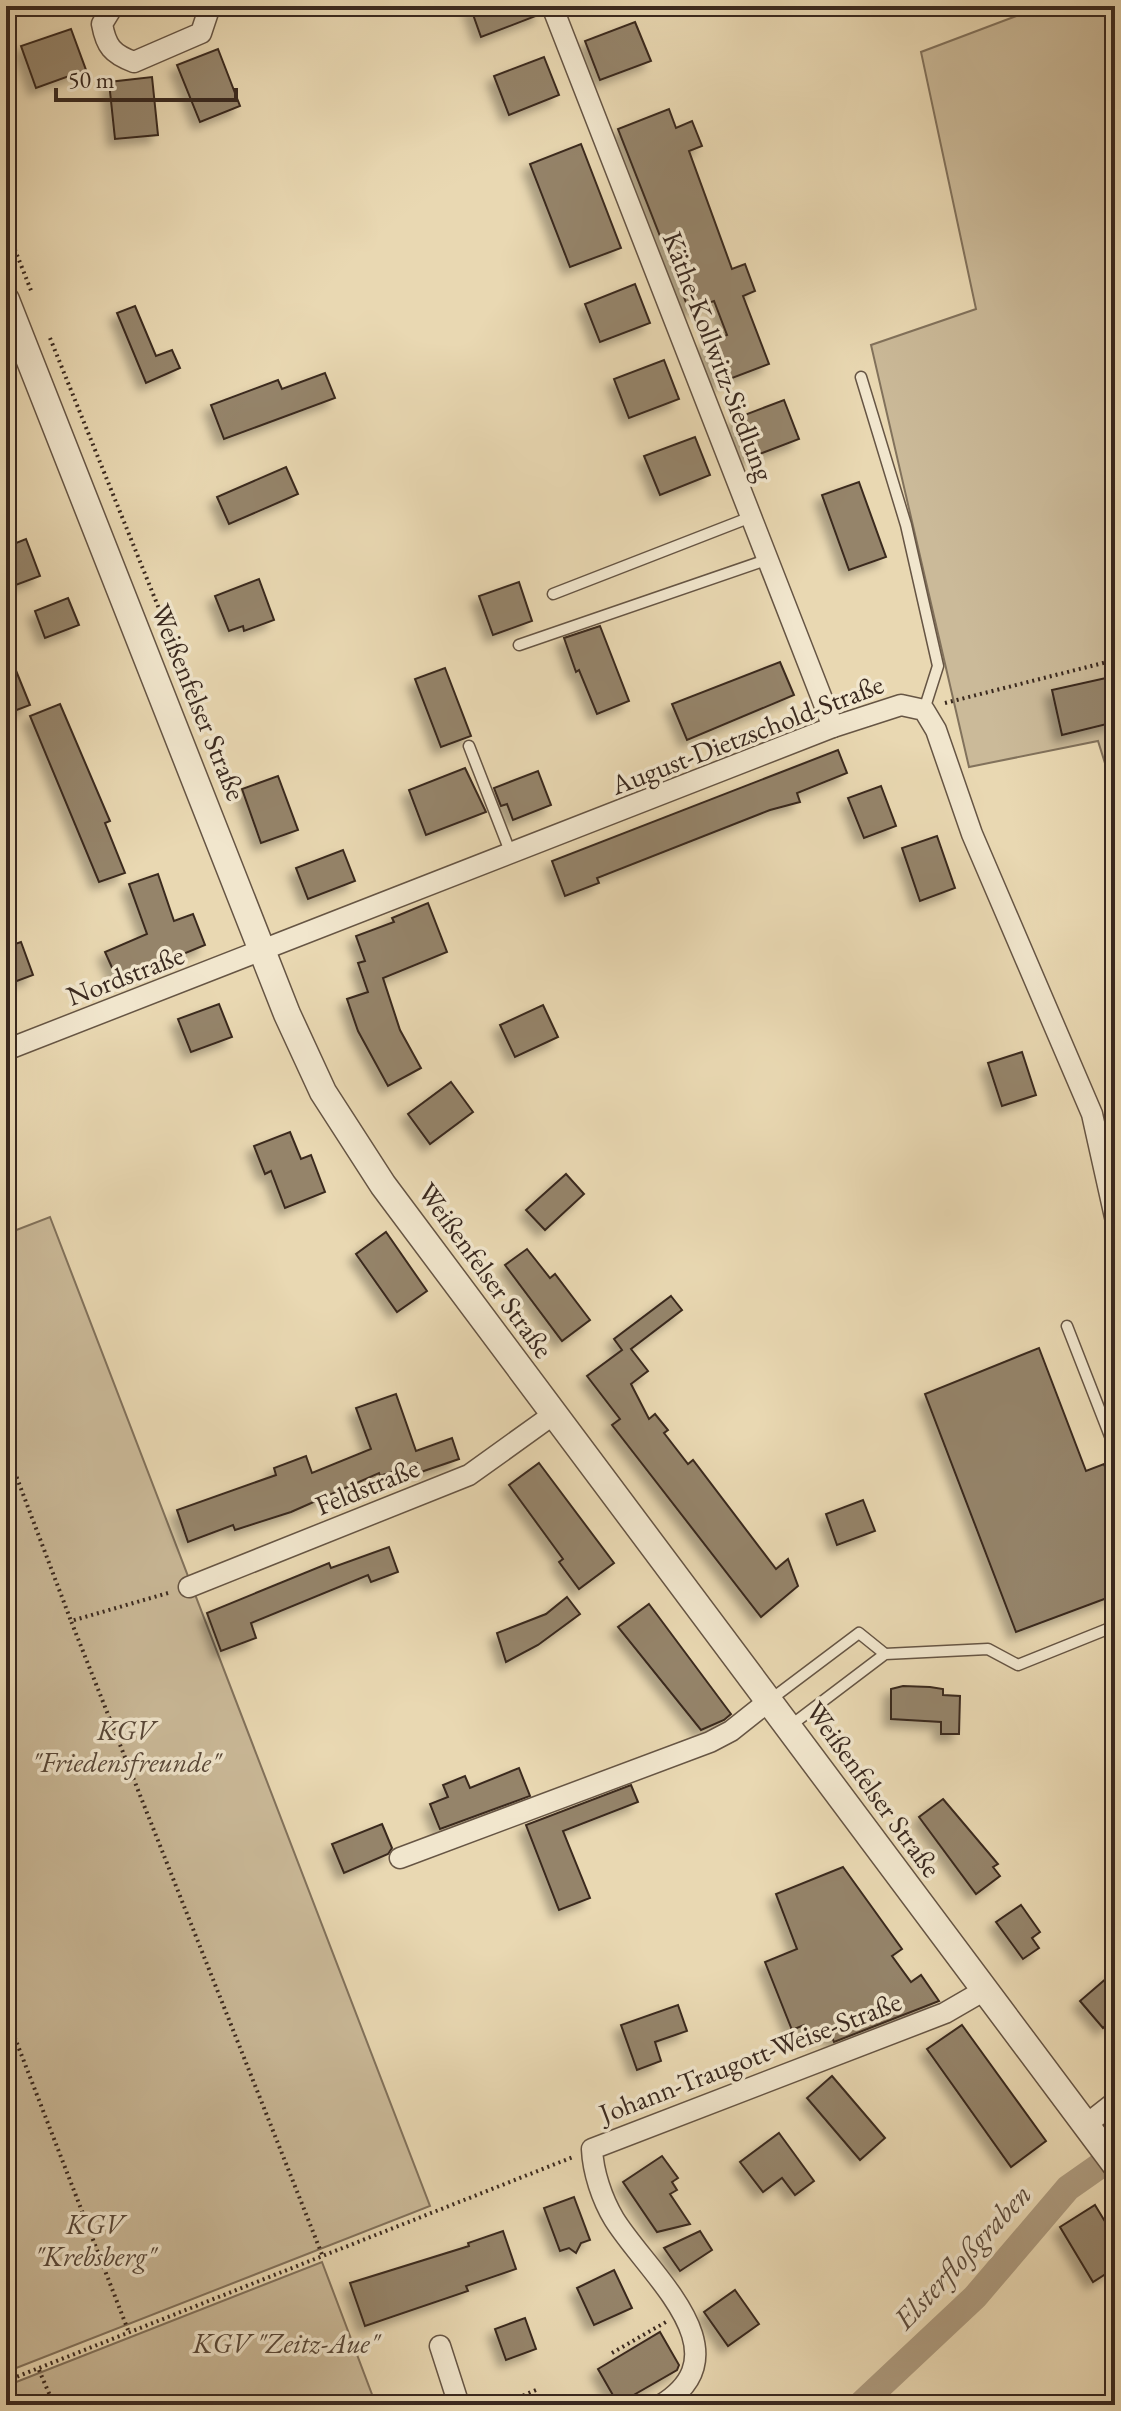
<svg xmlns="http://www.w3.org/2000/svg" width="1121" height="2411" font-family="'EB Garamond',serif">
<style>
.green{fill:#cbba99;stroke:#82725c;stroke-width:2}
.lines{fill:none;stroke-linecap:round;stroke-linejoin:round}
.canal{stroke:#ae9c80;stroke-width:26}
.building{fill:#95846b;stroke:#3a291f;stroke-width:2;filter:url(#shadow)}
.service-casing{stroke:#654;stroke-width:13}
.minor-casing{stroke:#654;stroke-width:23}
.tertiary-casing{stroke:#654;stroke-width:29}
.path{stroke:#3a291f;stroke-width:4;stroke-dasharray:2 4;stroke-linecap:butt}
.service{stroke:#f1e6cd;stroke-width:10}
.minor{stroke:#f1e6cd;stroke-width:20}
.tertiary{stroke:#f1e6cd;stroke-width:26}
.labels{text-anchor:middle;dominant-baseline:central;stroke-width:7;stroke-linejoin:round;paint-order:stroke}
.street-label{font-size:28px;fill:#3a291f;stroke:#f1e6cd}
.park-label{font-size:28px;font-style:italic;fill:#574637;stroke:#f1e6cd}
.water-label{font-size:30px;font-style:italic;fill:#5d4c3c;stroke:#f1e6cd}
</style>
<defs>
<filter id="shadow"><feDropShadow dx="-7" dy="7" stdDeviation="4" flood-color="#0004"/></filter>
</defs>
<rect width="100%" height="100%" fill="#e9d8b2"/>
<filter id="stains"><feTurbulence type="fractalNoise" baseFrequency=".0025" numOctaves="4"/><feColorMatrix values="0 0 0 0 .2 0 0 0 0 .09 0 0 0 0 .02 0 0 0 .5 -.17"/></filter>
<radialGradient id="worn" r=".72"><stop offset=".6" stop-color="#630" stop-opacity="0"/><stop offset="1" stop-color="#630" stop-opacity=".3"/></radialGradient>
<g class="green">
<path d="M1043,6H1104L1115,61V795L1098,741L969,767L871,345L976,309L921,52Z"/>
<path d="M50,1217L430,2206L6,2372V1234Z"/>
<path d="M322,2262L376,2405H6V2386Z"/>
</g>
<g class="lines">
<path class="canal" d="M860,2405L975,2297L1068,2188L1115,2155"/>
</g>
<g class="building">
<path d="M470,6H539L541,14L481,37Z"/>
<path d="M635,22L651,61L600,80L585,41Z"/>
<path d="M71,29L86,70L36,88L21,46Z"/>
<path d="M218,49L240,106L200,122L177,65Z"/>
<path d="M544,57L559,95L509,115L494,76Z"/>
<path d="M152,77L158,135L115,139L109,82Z"/>
<path d="M669,109L676,128L692,121L702,146L689,151L732,269L745,264L755,291L743,296L769,364L719,383L704,344L727,335L714,301L689,310L618,129Z"/>
<path d="M581,144L621,248L570,267L530,164Z"/>
<path d="M635,284L650,323L600,342L585,304Z"/>
<path d="M135,306L156,356L172,350L180,368L146,383L117,313Z"/>
<path d="M664,360L679,399L629,418L614,379Z"/>
<path d="M325,373L335,398L224,439L211,405L278,380L282,389Z"/>
<path d="M784,400L799,439L749,458L734,419Z"/>
<path d="M695,437L710,475L660,495L644,456Z"/>
<path d="M286,467L298,494L229,524L217,497Z"/>
<path d="M859,482L886,557L849,570L822,495Z"/>
<path d="M26,539L40,576L13,586L6,568V547Z"/>
<path d="M259,579L274,620L244,631L243,626L229,631L215,596Z"/>
<path d="M519,582L532,621L493,635L479,596Z"/>
<path d="M68,598L79,625L45,638L35,611Z"/>
<path d="M600,626L629,701L597,714L579,670L576,672L564,638Z"/>
<path d="M6,646L30,705L6,714Z"/>
<path d="M780,662L794,695L687,740L672,704Z"/>
<path d="M445,668L471,736L441,747L415,679Z"/>
<path d="M1115,676V722L1062,735L1052,690Z"/>
<path d="M60,704L110,821L105,823L125,873L99,882L30,716Z"/>
<path d="M838,750L847,773L797,793L800,802L770,810L597,878L599,883L565,896L552,861Z"/>
<path d="M465,768L486,812L426,835L409,790Z"/>
<path d="M538,771L551,805L513,820L507,804L501,806L494,788Z"/>
<path d="M278,776L298,830L261,843L242,789Z"/>
<path d="M881,786L896,826L864,838L848,798Z"/>
<path d="M937,836L955,888L920,901L902,848Z"/>
<path d="M343,850L355,881L308,899L296,868Z"/>
<path d="M158,874L174,921L193,914L205,945L118,981L105,952L147,934L129,884Z"/>
<path d="M428,903L447,952L383,978L400,1030L421,1068L388,1086L358,1031L347,999L368,992L358,963L365,961L356,936L394,922L392,918Z"/>
<path d="M21,942L33,975L6,985V947Z"/>
<path d="M219,1004L232,1037L191,1052L178,1019Z"/>
<path d="M543,1005L558,1037L515,1057L500,1025Z"/>
<path d="M1022,1052L1036,1095L1002,1106L988,1063Z"/>
<path d="M451,1082L473,1112L430,1144L408,1114Z"/>
<path d="M290,1132L301,1159L311,1155L325,1192L285,1208L271,1171L265,1174L254,1146Z"/>
<path d="M566,1174L584,1194L545,1230L526,1210Z"/>
<path d="M386,1232L427,1291L397,1312L356,1254Z"/>
<path d="M527,1249L550,1278L555,1274L590,1320L562,1341L505,1265Z"/>
<path d="M671,1296L682,1310L631,1349L648,1371L631,1384L649,1419L655,1414L668,1430L664,1433L688,1464L693,1460L776,1569L788,1559L798,1586L761,1617L612,1425L620,1419L587,1376L622,1350L614,1339Z"/>
<path d="M1039,1348L1086,1471L1104,1464L1115,1496V1525L1109,1528L1115,1544V1595L1016,1632L925,1394Z"/>
<path d="M396,1394L416,1451L452,1438L459,1459L421,1472L417,1463L380,1476L379,1473L291,1512L235,1530L233,1525L188,1542L177,1510L276,1475L274,1468L306,1456L312,1473L371,1449L356,1408Z"/>
<path d="M539,1463L614,1563L579,1589L559,1562L563,1559L509,1485Z"/>
<path d="M863,1500L875,1531L837,1545L826,1514Z"/>
<path d="M389,1547L398,1572L371,1582L368,1575L251,1623L256,1638L221,1651L207,1613L329,1563L331,1568Z"/>
<path d="M567,1597L580,1614L538,1645L506,1662L497,1633L546,1614Z"/>
<path d="M649,1604L731,1714L724,1720L701,1730L618,1627Z"/>
<path d="M903,1686L930,1687L943,1689V1695L960,1696L959,1734H941V1722L891,1719V1689Z"/>
<path d="M519,1768L530,1796L440,1829L430,1804L448,1797L443,1785L465,1776L470,1788Z"/>
<path d="M631,1785L638,1802L563,1831L590,1898L559,1910L526,1825Z"/>
<path d="M943,1799L998,1864L993,1867L1000,1876L976,1894L919,1817Z"/>
<path d="M382,1824L392,1848L388,1854L344,1873L332,1844Z"/>
<path d="M843,1867L902,1949L892,1956L911,1982L921,1975L939,2001L834,2042L830,2032L810,2040L804,2025L792,2030L765,1962L797,1949L776,1894Z"/>
<path d="M1021,1905L1040,1932L1032,1938L1039,1948L1023,1959L996,1922Z"/>
<path d="M1115,1971V2017L1103,2028L1080,2001Z"/>
<path d="M678,2005L687,2031L655,2042L661,2061L637,2070L621,2025Z"/>
<path d="M962,2025L1046,2141L1011,2167L927,2049Z"/>
<path d="M832,2076L885,2138L860,2160L807,2098Z"/>
<path d="M779,2133L814,2181L795,2195L782,2178L763,2192L740,2162Z"/>
<path d="M662,2156L678,2178L672,2182L677,2190L670,2194L690,2224L657,2232L623,2182Z"/>
<path d="M574,2197L590,2240L581,2243L576,2253L569,2248L560,2251L544,2208Z"/>
<path d="M1095,2205L1115,2238V2268L1093,2282L1060,2227Z"/>
<path d="M503,2231L516,2269L466,2286L468,2291L365,2326L350,2283L469,2246L468,2243Z"/>
<path d="M700,2231L712,2250L680,2271L664,2248Z"/>
<path d="M614,2270L632,2308L594,2325L577,2288Z"/>
<path d="M735,2290L759,2324L728,2346L704,2312Z"/>
<path d="M525,2318L536,2349L506,2360L495,2329Z"/>
<path d="M660,2332L679,2365L677,2370L618,2404L598,2369Z"/>
</g>
<g class="lines">
<g class="service-casing">
<g id="service">
<path d="M861,377L906,525L938,666L924,710"/>
<path d="M553,594L751,517"/>
<path d="M519,645L769,559"/>
<path d="M469,746L511,854"/>
<path d="M1067,1326L1115,1449"/>
<path d="M770,1700L859,1633L885,1654"/>
<path d="M790,1726L885,1654L988,1649L1018,1665L1115,1626"/>
</g>
</g>
<g class="minor-casing">
<g id="minor">
<path d="M113,6L102,24C106,46 112,54 134,62L201,33L210,6"/>
<path d="M552,6L833,727"/>
<path d="M6,1050L833,727L901,705L924,710L936,730L972,834L1092,1114L1115,1217"/>
<path d="M189,1587L469,1475L554,1414"/>
<path d="M400,1858L710,1742L731,1731L770,1700"/>
<path d="M1087,2124L1115,2102"/>
<path d="M440,2346L459,2405"/>
<path d="M661,2405C747,2352 648,2274 614,2219C602,2199 593,2172 592,2149L945,2013L983,1991"/>
</g>
</g>
<g class="tertiary-casing">
<path id="tertiary" d="M6,300L287,1014L323,1092L383,1185L1115,2164"/>
</g>
<g class="path">
<path d="M6,227L32,293"/>
<path d="M50,338L201,713V724"/>
<path d="M945,703L1115,660"/>
<path d="M6,1449L71,1621"/>
<path d="M168,1593L71,1621L323,2257"/>
<path d="M6,2015L128,2330"/>
<path d="M612,2353L666,2322"/>
<path d="M39,2370L54,2405"/>
<path d="M6,2381L573,2157"/>
<path d="M501,2405L536,2390"/>
</g>
<use href="#service" class="service"/>
<use href="#minor" class="minor"/>
<use href="#tertiary" class="tertiary"/>
</g>
<g class="labels">
<g class="street-label">
<text transform="translate(719 356) rotate(69)">Käthe-Kollwitz-Siedlung</text>
<text transform="translate(199 702) rotate(68)">Weißenfelser Straße</text>
<text transform="translate(747 734) rotate(-21)">August-Dietzschold-Straße</text>
<text transform="translate(125 975) rotate(-21)">Nordstraße</text>
<text transform="translate(486 1270) rotate(54)">Weißenfelser Straße</text>
<text transform="translate(367 1486) rotate(-22)">Feldstraße</text>
<text transform="translate(874 1789) rotate(54)">Weißenfelser Straße</text>
<text transform="translate(750 2057) rotate(-21)">Johann-Traugott-Weise-Straße</text>
</g>
<g class="park-label">
<text x="126" y="1730">KGV<tspan x="126" dy="32">"Friedensfreunde"</tspan></text>
<text x="95" y="2224">KGV<tspan x="95" dy="32">"Krebsberg"</tspan></text>
<text x="286" y="2343">KGV "Zeitz-Aue"</text>
</g>
<g class="water-label">
<text transform="translate(962 2256) rotate(-47)">Elsterfloßgraben</text>
</g>
</g>
<rect width="1121" height="2411" fill="none" stroke="#e9d8b2" stroke-width="32"/>
<rect x="8" y="8" width="1105" height="2395" fill="none" stroke="#3a291f" stroke-width="4"/>
<rect x="16" y="16" width="1089" height="2379" fill="none" stroke="#3a291f" stroke-width="2"/>
<path d="M56 88v12h180v-12" fill="none" stroke="#3a291f" stroke-width="4"/>
<text x="68" y="88" font-size="24" fill="#3a291f" stroke="#f1e6cd" stroke-width="6" paint-order="stroke">50 m</text>
<rect width="100%" height="100%" filter="url(#stains)"/>
<rect width="100%" height="100%" fill="url(#worn)"/>
</svg>
